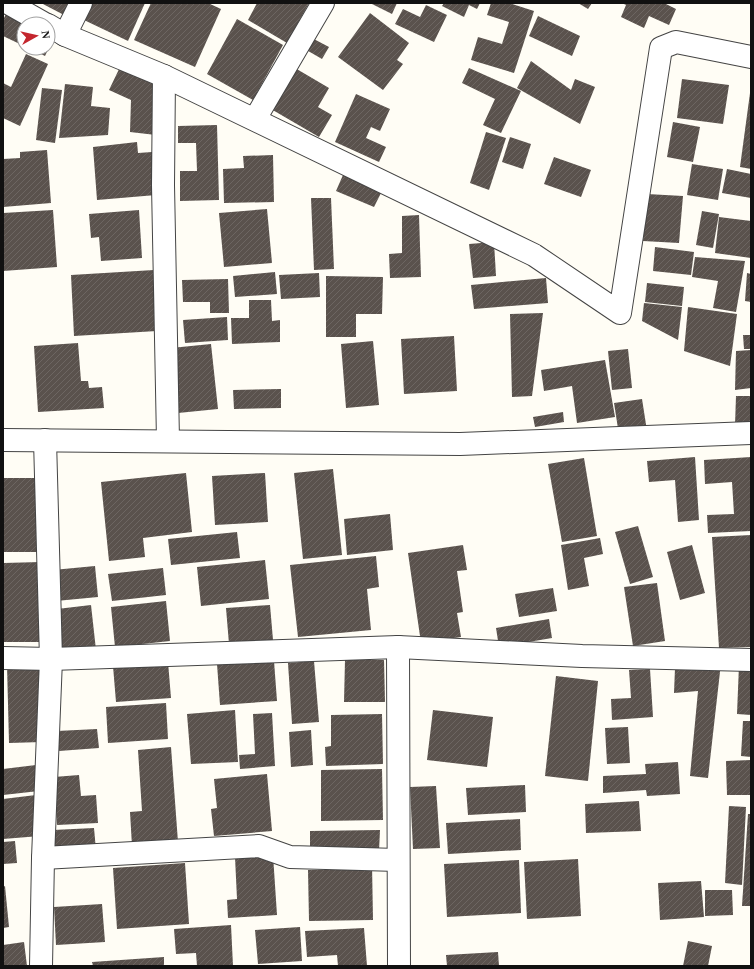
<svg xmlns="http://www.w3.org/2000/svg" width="754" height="969" font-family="'Times New Roman',serif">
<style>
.building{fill:url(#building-hatch)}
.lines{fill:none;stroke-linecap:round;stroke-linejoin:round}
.minor-casing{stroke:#444;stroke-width:24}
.minor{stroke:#fff;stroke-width:22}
</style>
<defs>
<pattern id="building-hatch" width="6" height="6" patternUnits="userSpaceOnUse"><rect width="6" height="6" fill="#5a524d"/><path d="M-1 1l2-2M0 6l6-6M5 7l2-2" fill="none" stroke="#6d6662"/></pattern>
</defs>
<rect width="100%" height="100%" fill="#fffdf5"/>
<g class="building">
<path d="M41,3H70L64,15Z"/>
<path d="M92,3H145L128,41L84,20Z"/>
<path d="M151,3H208L221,9L195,67L134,40Z"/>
<path d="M257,3H309L287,43L248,20Z"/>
<path d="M370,3H397L392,14Z"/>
<path d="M444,3H480L477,9L469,5L464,17L442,6Z"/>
<path d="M491,3H509L534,11L514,73L471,60L478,37L502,44L509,22L487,15Z"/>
<path d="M578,3H592L588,9Z"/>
<path d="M622,3H664L676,9L669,25L649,16L644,28L621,17L626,5Z"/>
<path d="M426,5L447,15L434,42L395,24L403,9L420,17Z"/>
<path d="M7,12L24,24V46L3,36V20Z"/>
<path d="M370,13L409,43L397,60L403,64L383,90L338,57Z"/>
<path d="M538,16L580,36L572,56L529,36Z"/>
<path d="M237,19L283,45L253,100L207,74Z"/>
<path d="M48,32L55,35L45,56L29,48H48Z"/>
<path d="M310,37L329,47L322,59L303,48Z"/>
<path d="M26,54L48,64L20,126L3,118V83L11,87Z"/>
<path d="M531,61L571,90L575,79L595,87L580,124L517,88Z"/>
<path d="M121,65L158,82L156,135L130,132L131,100L109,90Z"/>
<path d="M295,68L329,88L318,107L332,115L319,137L271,109Z"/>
<path d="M469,68L521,91L501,133L483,125L495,99L462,83Z"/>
<path d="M682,79L729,85L723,124L677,118Z"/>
<path d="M65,84L93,87L91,106L110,108L108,135L59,138Z"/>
<path d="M42,88L62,90L55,143L36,140Z"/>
<path d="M750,93H751V169L740,167Z"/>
<path d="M356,94L390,109L380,131L371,127L366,138L386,147L379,162L335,142Z"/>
<path d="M673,122L700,127L693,162L667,157Z"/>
<path d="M217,125L219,200L180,201V171H197L196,143H178V126Z"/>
<path d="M486,132L506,138L489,190L470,183Z"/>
<path d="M510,137L531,144L523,169L502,162Z"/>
<path d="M137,142L138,153L152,152L156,195L97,200L93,147Z"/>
<path d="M47,150L51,203L3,207V159L20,158V152Z"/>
<path d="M273,155L274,202L224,203L223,169L244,168L243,156Z"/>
<path d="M554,157L591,170L581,197L544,184Z"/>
<path d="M692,164L723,169L718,200L687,195Z"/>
<path d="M727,169L751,174V198L722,193Z"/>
<path d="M343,175L381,193L374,207L336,191Z"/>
<path d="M647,194L683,196L679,243L643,241Z"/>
<path d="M311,198H331L334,269L314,270Z"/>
<path d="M267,209L272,263L224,267L219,213Z"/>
<path d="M53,210L57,267L3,271V213Z"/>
<path d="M139,210L142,258L101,261L99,237L91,238L89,214Z"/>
<path d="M702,211L719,214L713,248L696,245Z"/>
<path d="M419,215L421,277L390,278L389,254L402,253V216Z"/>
<path d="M719,217L751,221V258L715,253Z"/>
<path d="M494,242L496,276L473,278L469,244Z"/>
<path d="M655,247L694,252L691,275L653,271Z"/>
<path d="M695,257L745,261L736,312L713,308L718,281L692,277Z"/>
<path d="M154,270L157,331L74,336L71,275Z"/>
<path d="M275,272L277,294L235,297L233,276Z"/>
<path d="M319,273L320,297L281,299L279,275Z"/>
<path d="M747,273L751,274V302L745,301Z"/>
<path d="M326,276L383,277L382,314H356V337H326Z"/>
<path d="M546,278L548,303L474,309L471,285Z"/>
<path d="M228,279L229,313H210V302H183L182,280Z"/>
<path d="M647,283L684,287L682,306L645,302Z"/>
<path d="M249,300H271L272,321L280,320V342L232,344L231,318H249Z"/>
<path d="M644,303L682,307L678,340L642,321Z"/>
<path d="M688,307L737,314L730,366L684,351Z"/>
<path d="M543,313L532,396L512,397L510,314Z"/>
<path d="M227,317L228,340L185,343L183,320Z"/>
<path d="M743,335H751V349H744Z"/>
<path d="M454,336L457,391L404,394L401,339Z"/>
<path d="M373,341L379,405L346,408L341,344Z"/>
<path d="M78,343L81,381H88L89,388L102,387L104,408L38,412L34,346Z"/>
<path d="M211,344L218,409L178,413L171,348Z"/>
<path d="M628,349L632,388L612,390L608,351Z"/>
<path d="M751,350V388L735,390L736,351Z"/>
<path d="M605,360L615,417L577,423L572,386L544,391L541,370Z"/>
<path d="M281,389V408L234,409L233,390Z"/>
<path d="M736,396H751V426L735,425Z"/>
<path d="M642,399L647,431L619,435L614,403Z"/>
<path d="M563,412L564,422L535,427L533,417Z"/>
<path d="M695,457L699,520L678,522L675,480L649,482L647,461Z"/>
<path d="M751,457V531L708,533L707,515L734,514L732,482L705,484L704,460Z"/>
<path d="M584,458L597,536L562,542L548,464Z"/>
<path d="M333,469L342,555L303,559L294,473Z"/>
<path d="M186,473L192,532L143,538L145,557L109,561L101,482Z"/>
<path d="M265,473L268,522L215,525L212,476Z"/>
<path d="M3,478H40L42,552H3Z"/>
<path d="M390,514L393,550L347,555L344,519Z"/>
<path d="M638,526L653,577L630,584L615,532Z"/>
<path d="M237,532L240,558L171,565L168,539Z"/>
<path d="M751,535V647L719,648L712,537Z"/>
<path d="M600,538L603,554L584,558L589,586L568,590L561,545Z"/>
<path d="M463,545L467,570L457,571L463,612L457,613L461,637L421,643L408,553Z"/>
<path d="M692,545L705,593L680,600L667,552Z"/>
<path d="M376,556L379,587L367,589L371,630L298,637L290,565Z"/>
<path d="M265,560L269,599L201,606L197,567Z"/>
<path d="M41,562L42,642H3V563Z"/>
<path d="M95,566L98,597L56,601L53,570Z"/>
<path d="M163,568L166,595L112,601L108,574Z"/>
<path d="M657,583L665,641L633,646L624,587Z"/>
<path d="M553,588L557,611L519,617L515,594Z"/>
<path d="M166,601L170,641L115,647L111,607Z"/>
<path d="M91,605L96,650L62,653L57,609Z"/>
<path d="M270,605L273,640L229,644L226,608Z"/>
<path d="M549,619L552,638L499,647L496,628Z"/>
<path d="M345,660H384L385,702H344Z"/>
<path d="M274,661L277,701L220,705L217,664Z"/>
<path d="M314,661L319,722L292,724L288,663Z"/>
<path d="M168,662L171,698L116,702L113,666Z"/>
<path d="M721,663L708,778L690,776L698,691L674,693L675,668Z"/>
<path d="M7,665H40L42,742L9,743Z"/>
<path d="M739,665H751V715L737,714Z"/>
<path d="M650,669L653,717L612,720L611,699L631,698L629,670Z"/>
<path d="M556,676L598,681L588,781L545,776Z"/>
<path d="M166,703L168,739L108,743L106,707Z"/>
<path d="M235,710L238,762L191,764L187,714Z"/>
<path d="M433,710L493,717L487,767L427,760Z"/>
<path d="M272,713L275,766L240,769L239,755L255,754L253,714Z"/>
<path d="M382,714L383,764L326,766L325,747L331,746V715Z"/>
<path d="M743,721H751V757L741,756Z"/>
<path d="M628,727L630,763L607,764L605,728Z"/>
<path d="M97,729L99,748L59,751L57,731Z"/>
<path d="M311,730L313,765L291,767L289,732Z"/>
<path d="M171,747L178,842L132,846L130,812L142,811L138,750Z"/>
<path d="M751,760V795H727L726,761Z"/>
<path d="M678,762L680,794L647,796L646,790L603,793V776L646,774L645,764Z"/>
<path d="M36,765L39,791L3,795V769Z"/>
<path d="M382,769L383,820L321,821V770Z"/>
<path d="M267,774L272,831L214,836L211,809L217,808L214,779Z"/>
<path d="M79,775L81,796L96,795L98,823L57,825L54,777Z"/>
<path d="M525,785L526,812L468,815L466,788Z"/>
<path d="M436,786L440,848L413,849L410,787Z"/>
<path d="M36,795L40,836L3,839V799Z"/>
<path d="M639,801L641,831L586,833L585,804Z"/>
<path d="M729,806L746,807L742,885L725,883Z"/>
<path d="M748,814H751V906H742Z"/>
<path d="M520,819L521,850L448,854L446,823Z"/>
<path d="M94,828L96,850L54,852L53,830Z"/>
<path d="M380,830L379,851L310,852V831Z"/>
<path d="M15,841L17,863L3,864V842Z"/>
<path d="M273,855L277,915L228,918L227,900L237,899L235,857Z"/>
<path d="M578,859L581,916L527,919L524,862Z"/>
<path d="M519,860L521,913L447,917L444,864Z"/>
<path d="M185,863L189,924L117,929L113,868Z"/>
<path d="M350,864H372L373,920L309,921L308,870H350Z"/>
<path d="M701,881L704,917L660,920L658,883Z"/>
<path d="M5,886L9,927L3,928V887Z"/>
<path d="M705,890H732L733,915L705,916Z"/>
<path d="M102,904L105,942L56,945L54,907Z"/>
<path d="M231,925L233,966H197L196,953L176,954L174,929Z"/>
<path d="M300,927L302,961L258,964L255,930Z"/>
<path d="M364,928L367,966H338L337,955L307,957L305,931Z"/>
<path d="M688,941L712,946L708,966H683Z"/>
<path d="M24,942L27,966H3V945Z"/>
<path d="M498,952L499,966H447L446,955Z"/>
<path d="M164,957V966H93L92,962Z"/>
</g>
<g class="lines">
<g class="minor-casing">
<g id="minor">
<path d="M8,3L45,24"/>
<path d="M48,25L65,35L164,76L534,255L620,313L661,48L676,42L751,57"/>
<path d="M65,35L81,3"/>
<path d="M164,76L163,185L168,440"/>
<path d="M255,119L323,3"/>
<path d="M3,440L460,444L751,433"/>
<path d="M398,647L399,966"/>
<path d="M3,658L51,659L398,647L582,656L751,660"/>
<path d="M43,858L259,846L290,857L398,860"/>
<path d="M41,966L43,858L51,659L45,440"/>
</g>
</g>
<use href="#minor" class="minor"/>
</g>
<rect width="754" height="969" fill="none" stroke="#111111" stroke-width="8"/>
<g transform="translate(36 36) rotate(82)"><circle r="19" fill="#ffffff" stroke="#a0a0a0"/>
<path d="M0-3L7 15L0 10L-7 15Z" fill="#c4262e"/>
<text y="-6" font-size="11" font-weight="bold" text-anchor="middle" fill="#111111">N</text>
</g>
</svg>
